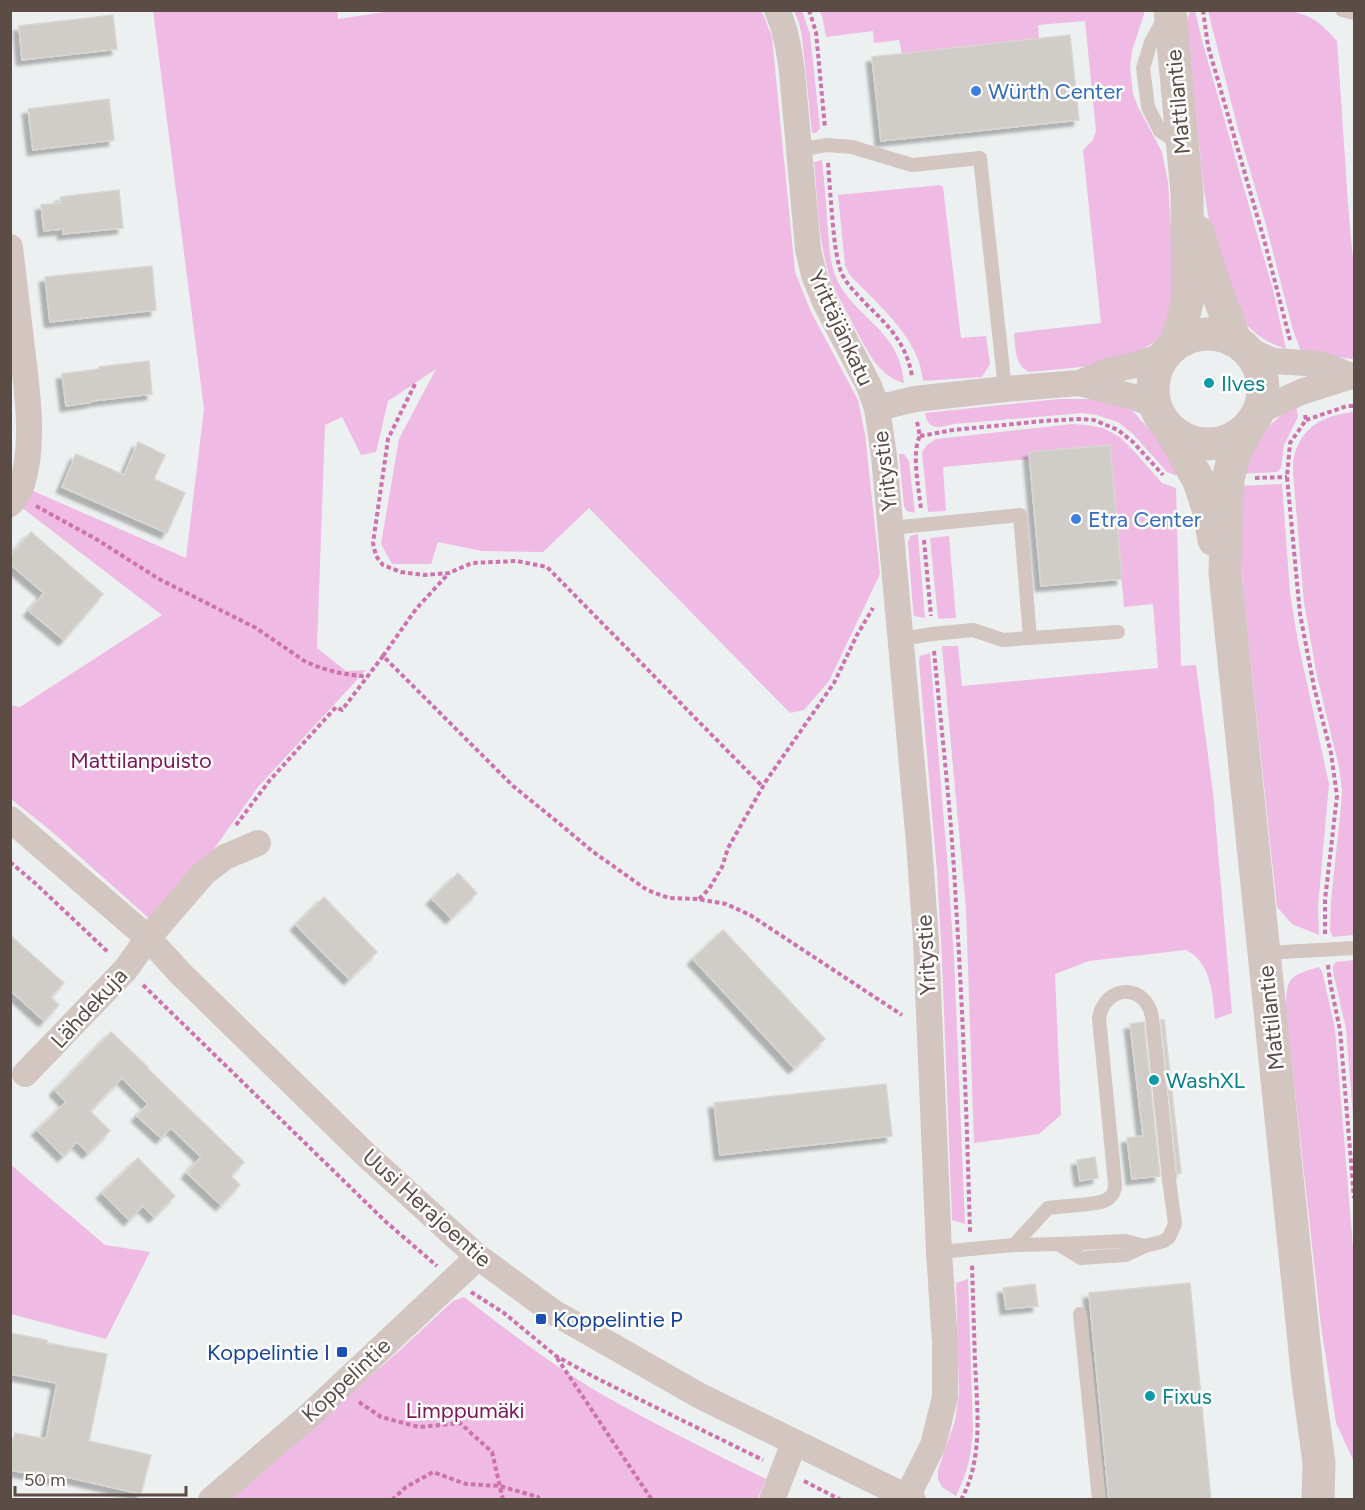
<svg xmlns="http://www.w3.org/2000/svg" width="1365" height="1510" font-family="Figtree,sans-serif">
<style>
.green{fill:#efbae3}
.building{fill:#d0ccc7;stroke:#d9d6d1;stroke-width:1.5;filter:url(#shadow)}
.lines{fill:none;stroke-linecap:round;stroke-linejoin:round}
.path{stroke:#cd72ad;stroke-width:4;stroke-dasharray:4.5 3;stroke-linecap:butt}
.service{stroke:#d3c6c1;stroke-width:14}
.minor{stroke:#d3c6c1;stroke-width:26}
.tertiary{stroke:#d3c6c1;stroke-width:33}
.shop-dot{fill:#3f7fe0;stroke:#fff;stroke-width:2}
.culture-dot{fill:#0f9aa8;stroke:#fff;stroke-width:2}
.transit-dot{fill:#1a4fb4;stroke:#fff;stroke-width:2}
.labels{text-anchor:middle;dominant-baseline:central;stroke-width:5;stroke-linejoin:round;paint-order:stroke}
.shop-label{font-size:22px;fill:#366cbe;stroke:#fff;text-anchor:start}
.street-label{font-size:22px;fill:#5b4c45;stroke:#fff}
.culture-label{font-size:22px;fill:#0d838f;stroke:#fff;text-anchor:start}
.park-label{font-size:22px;fill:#7d1559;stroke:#fff}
.transit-label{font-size:22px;fill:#164399;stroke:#fff;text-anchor:start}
</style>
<defs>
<filter id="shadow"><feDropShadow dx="-5.5" dy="5.5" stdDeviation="1.5" flood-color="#0004"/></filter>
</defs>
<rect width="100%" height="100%" fill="#edf0f0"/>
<g class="green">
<path d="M337,10L338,19L397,10H759L763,14L772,37L795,272L811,312L858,400L865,434L880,574L829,681L804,710L790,713L589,508L543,552L482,551L438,542L431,564H392L381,544L399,439L436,369L388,401L376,452L361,455L342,417L325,425L317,648L346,671L366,670L258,787L199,870L152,921L50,830L11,799L10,705L20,707L162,615L21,507L31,490L186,558L204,409L153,11Z"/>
<path d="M1287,10C1313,16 1320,22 1337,41L1348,203L1352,250L1354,263V359L1302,354L1293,330L1266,225L1238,129L1208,11Z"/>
<path d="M794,11H802L810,34L820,128L816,133H812L802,37L799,23Z"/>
<path d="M819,11H1145L1132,51L1130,67L1133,94L1138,107L1162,152L1168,182L1175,294L1167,324L1160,336L1153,343L1133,355L1102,365L1029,372C1014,365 1016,348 1014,333L1101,323L1083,150L1093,140L1096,131L1085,21L1038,25L1039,39L902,54L899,40L874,43L873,31L826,37L822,16Z"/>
<path d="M1190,11H1195L1203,44L1273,290L1286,349C1267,343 1255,335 1242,319L1209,221L1203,183L1187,21Z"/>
<path d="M822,160C824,180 826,200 827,220C829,238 829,264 837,280C857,320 900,330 904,383C878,376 867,350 855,328C848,314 840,300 833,286C818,247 818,203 814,162Z"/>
<path d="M940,185L943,187L961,338L986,336L990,364L982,377L923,381C920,338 877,304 849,274L845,265L838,195Z"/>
<path d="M1059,399H1098L1110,401L1132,410L1167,450L1184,474L1175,475L1167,472L1132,433L1118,422L1096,415L1083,413L954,424C940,427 928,432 925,413Z"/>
<path d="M1296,405L1298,417L1284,445L1281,468L1277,472L1239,474L1261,434L1282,414Z"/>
<path d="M1354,412V935L1333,937L1330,930L1331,901L1341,806L1342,790L1339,767L1317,676L1304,603L1293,472C1293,466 1293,459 1295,453C1303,425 1328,414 1354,412Z"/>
<path d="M1072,424L1087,425L1103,428L1120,437L1133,450L1162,483L1176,488L1181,666L1196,665L1213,793L1232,1013L1215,1019C1213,999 1212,975 1198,959C1195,955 1190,952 1186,950L1089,961L1055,974L1061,1115L1039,1134L974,1143L966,909L942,646H958L962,686L1158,668L1153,604L1124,607L1110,445L1030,452V459L943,467L946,511L928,512L922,452L927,445L936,439Z"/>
<path d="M899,454H904L909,461L915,513L907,511L904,506Z"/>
<path d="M1282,484L1290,593L1298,642L1329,784L1318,907L1319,935L1292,924L1277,907L1244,598L1236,506L1237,486Z"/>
<path d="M918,534V535L925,618L914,616L913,609L908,542L910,536Z"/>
<path d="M949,536L956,618L938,619L930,538Z"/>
<path d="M930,653L948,870L954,958L965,1224L952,1220L942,959L937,872L919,661L920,656Z"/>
<path d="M1354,960V1130L1346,1029L1333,971V966L1336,962Z"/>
<path d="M1319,967L1322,971L1335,1029L1354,1259V1462L1336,1423L1321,1326L1286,1010C1286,978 1288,976 1319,967Z"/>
<path d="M10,1164L105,1245L150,1252L106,1339L11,1314Z"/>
<path d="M968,1279L973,1430C971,1456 968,1472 956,1496L942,1487L938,1479V1470L955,1421L959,1394L956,1283Z"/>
<path d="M464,1297C509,1332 554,1366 603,1395C656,1425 711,1452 766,1479L757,1500H229L399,1351L453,1301Z"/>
</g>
<g class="building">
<path d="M113,15L117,49L22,60L19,26Z"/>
<path d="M1070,35L1079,120L881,141L872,57Z"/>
<path d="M109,99L114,140L33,150L28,109Z"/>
<path d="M119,190L123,228L63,234V229L44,231L41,205L61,203L60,197Z"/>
<path d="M152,266L156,310L50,322L45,277Z"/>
<path d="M149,361L152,394L92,401V402L66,406L62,374L99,369V367Z"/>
<path d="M138,442L165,455L154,479L185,493L167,533L62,487L76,454L124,475Z"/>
<path d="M1110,445L1122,579L1041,586L1029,452Z"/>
<path d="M31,532L103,594L64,640L29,611L44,593L10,564V557Z"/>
<path d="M458,873L477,893L451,918L432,899Z"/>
<path d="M324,897L377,952L349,979L296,925Z"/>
<path d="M723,930L825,1039L794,1068L693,959Z"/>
<path d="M10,935L64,983L51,997L59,1005L44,1021L10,990Z"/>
<path d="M1161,1020H1164L1181,1173L1177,1174Z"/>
<path d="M1144,1022L1160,1176L1132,1179L1127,1138L1143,1136L1130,1024Z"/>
<path d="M111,1032L148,1067L147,1068L244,1162L231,1176L240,1185L221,1205L187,1173L201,1157L171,1128L161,1138L137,1116L148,1104L122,1078L90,1111L110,1131L88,1153L77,1142L63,1156L37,1130L66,1102L55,1090Z"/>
<path d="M886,1084L892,1136L720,1155L714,1103Z"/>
<path d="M1095,1157L1098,1178L1080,1181L1077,1160Z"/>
<path d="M138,1158L175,1196L154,1217L143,1206L129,1220L102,1193Z"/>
<path d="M1190,1283L1211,1500H1109L1089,1293Z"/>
<path d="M1035,1284L1038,1306L1006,1309L1003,1288Z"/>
<path d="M10,1333L47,1340V1343L107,1354L89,1441L151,1455L141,1494L62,1476L61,1480L10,1470V1454L15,1433L46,1439L57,1383L10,1374Z"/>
</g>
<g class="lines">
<g class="path">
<path d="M809,10L816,32L825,128"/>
<path d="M1203,10L1208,46L1265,243L1290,340"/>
<path d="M828,163C830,190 832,218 835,245C837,255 838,267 843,276C849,287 858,295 866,304C889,326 906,343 912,376"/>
<path d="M415,384L388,439L373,543L376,556L383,565L401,572L424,575L449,573L472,563L517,561L547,567L763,787"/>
<path d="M1305,415L1306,420L1290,443L1287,477L1300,614L1314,687L1331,753L1337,796L1325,900V934"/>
<path d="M1306,420L1347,406H1354"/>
<path d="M917,422L920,436C911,452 919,489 921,509"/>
<path d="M920,436L953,430L1043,421L1079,419L1094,420L1118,430L1133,442L1163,475"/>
<path d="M1255,478L1287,477"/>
<path d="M36,506L96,539L159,579L256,628L306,662L321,668L340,673L367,677"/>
<path d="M924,540L931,616"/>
<path d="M934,651C942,735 952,820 956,905C963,1014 967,1123 970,1233"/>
<path d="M383,656L416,609L449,573"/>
<path d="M236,825L270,780L336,707L342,710L383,656L513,786L560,824L592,851L647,890L669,898L698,899L726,904L750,915L902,1015"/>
<path d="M10,862L36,884L109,953"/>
<path d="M699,899L709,889L722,867L728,848L766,781L834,683L857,635L873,608"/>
<path d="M1328,965L1330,982L1340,1030L1354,1198"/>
<path d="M143,985L386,1222L437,1266"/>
<path d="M471,1292L504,1313L556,1356L598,1379L763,1460"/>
<path d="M557,1358L652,1500"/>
<path d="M359,1402L381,1417L419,1427L460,1423L492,1452L503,1500"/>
<path d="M804,1481L841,1500"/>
<path d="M392,1500L406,1487L433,1472L466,1484L500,1486L538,1497V1500"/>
<path d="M961,1500C984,1458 977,1408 975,1362C974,1330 973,1297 972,1264"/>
</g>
<g class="service">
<path d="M1342,10L1354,13"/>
<path d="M1165,17L1151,42L1143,68L1148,107L1160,131L1180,144"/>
<path d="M798,150L827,145L852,147L912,165L980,158L1005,389"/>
<path d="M891,528L1020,515L1030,638"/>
<path d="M902,639L932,634L973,630L1003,640L1118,632"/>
<path d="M1264,953L1354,948"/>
<path d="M1014,1245L1048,1208C1060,1206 1098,1205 1106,1200C1113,1196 1115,1191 1115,1184L1099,1018C1105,984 1146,983 1152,1017L1169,1180L1175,1224L1169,1237L1164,1241L1145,1246L1125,1241L1058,1244"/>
<path d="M939,1252L1014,1245L1058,1244L1081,1258L1126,1255L1145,1246"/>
<path d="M1080,1314L1099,1500"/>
</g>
<g class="minor">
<path d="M777,10C786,30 789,50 792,72L808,249L814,275L825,302L869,386L877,408L884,456L919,843L926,941L939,1252L945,1343V1397L933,1445L907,1497"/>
<path d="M10,247C14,281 18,314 22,348C27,388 35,445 22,484C20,492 15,498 10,504"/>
<path d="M1248,350L1273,361L1320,364L1354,377"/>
<path d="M1079,383L1134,397L1155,405"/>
<path d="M877,408L915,399L1005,389L1079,383L1108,371L1135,365L1163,356"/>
<path d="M1259,411L1301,392L1351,376"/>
<path d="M10,819L148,938L180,973L365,1154L478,1257L553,1312L700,1396L913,1500"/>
<path d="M25,1074L126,969L148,938L204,873L225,857L258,843"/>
<path d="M211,1500L312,1413L478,1257"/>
<path d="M772,1500L794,1443"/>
</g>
<g class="tertiary">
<path d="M1170,10L1187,193L1188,298L1182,323L1175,344"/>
<path d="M1198,232L1212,278L1235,340"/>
<circle cx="1208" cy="389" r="55"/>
<path d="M1249,427L1234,455L1228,479L1225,573L1308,1381L1319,1463L1318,1500"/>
<path d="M1171,431L1199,481L1209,512L1214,540"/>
</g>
</g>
<g class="shop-dot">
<circle cx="976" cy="91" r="6"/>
<circle cx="1076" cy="519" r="6"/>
</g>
<g class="culture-dot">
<circle cx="1209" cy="383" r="6"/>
<circle cx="1154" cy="1080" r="6"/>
<circle cx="1150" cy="1396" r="6"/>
</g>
<g class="transit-dot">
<rect x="535" y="1313" width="12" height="12" rx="3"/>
<rect x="336" y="1346" width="12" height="12" rx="3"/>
</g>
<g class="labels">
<g class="shop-label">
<text x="988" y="91">Würth Center</text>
<text x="1088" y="519">Etra Center</text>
</g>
<g class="street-label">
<text transform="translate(1178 102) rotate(-95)">Mattilantie</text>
<text transform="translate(841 328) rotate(65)">Yrittäjänkatu</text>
<text transform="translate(885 471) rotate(-97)">Yritystie</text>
<text transform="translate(926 955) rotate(-93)">Yritystie</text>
<text transform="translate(89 1008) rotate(-47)">Lähdekuja</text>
<text transform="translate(1271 1018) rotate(-96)">Mattilantie</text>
<text transform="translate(427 1208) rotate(42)">Uusi Herajoentie</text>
<text transform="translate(346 1380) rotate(-43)">Koppelintie</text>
</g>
<g class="culture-label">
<text x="1221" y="383">Ilves</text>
<text x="1166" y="1080">WashXL</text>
<text x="1162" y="1396">Fixus</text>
</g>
<g class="park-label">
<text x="141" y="760">Mattilanpuisto</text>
<text x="465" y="1410">Limppumäki</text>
</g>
<g class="transit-label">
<text x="553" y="1319">Koppelintie P</text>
<text x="330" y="1352" text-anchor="end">Koppelintie I</text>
</g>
</g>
<rect width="1365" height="1510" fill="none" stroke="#5b4c45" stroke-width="24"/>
<path d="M15 1486v9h171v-9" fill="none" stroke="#5b4c45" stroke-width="3"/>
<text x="24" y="1486" font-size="18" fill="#5b4c45" stroke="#ffffff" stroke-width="4.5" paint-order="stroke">50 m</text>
</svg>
